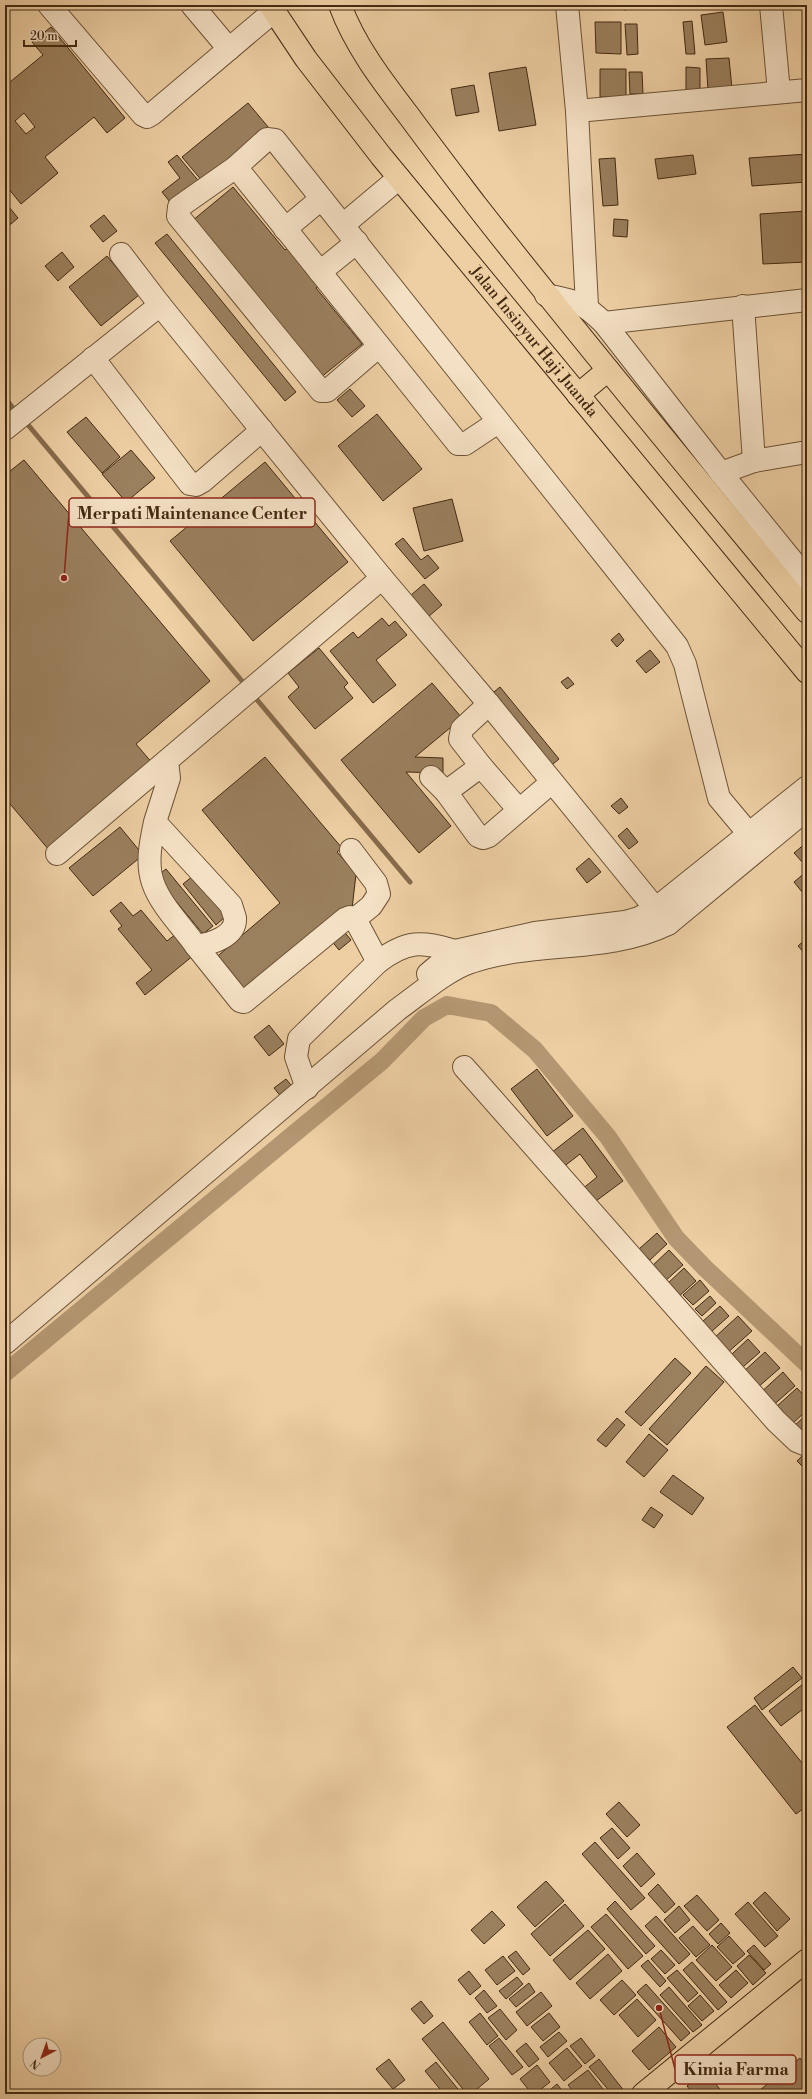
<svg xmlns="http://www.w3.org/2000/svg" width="812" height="2099" font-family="'Libre Bodoni',serif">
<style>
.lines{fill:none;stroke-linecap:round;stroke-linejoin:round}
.stream{stroke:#866b4c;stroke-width:5}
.canal{stroke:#b49772;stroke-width:18}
.building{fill:#9b805e;stroke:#422a12;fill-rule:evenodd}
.minor-casing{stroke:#6d5336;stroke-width:24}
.major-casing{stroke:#422a12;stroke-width:24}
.highway-casing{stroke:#422a12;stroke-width:24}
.minor{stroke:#f4e0c4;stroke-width:22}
.major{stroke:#eecfa4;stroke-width:22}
.highway{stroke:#eecfa4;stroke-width:22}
.labels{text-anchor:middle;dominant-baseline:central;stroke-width:3.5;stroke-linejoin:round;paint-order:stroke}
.street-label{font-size:16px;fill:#422a12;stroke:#f4e0c4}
.leader{fill:none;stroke:#8f2418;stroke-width:1.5}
.callout-dot{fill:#8f2418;stroke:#f4e0c4;stroke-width:1.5}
.callout{fill:#f4e0c4;stroke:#8f2418;stroke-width:1.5}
.callout-label{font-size:17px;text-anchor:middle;font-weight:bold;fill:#422a12}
</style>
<rect width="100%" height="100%" fill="#eecfa4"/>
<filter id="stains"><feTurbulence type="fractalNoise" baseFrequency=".005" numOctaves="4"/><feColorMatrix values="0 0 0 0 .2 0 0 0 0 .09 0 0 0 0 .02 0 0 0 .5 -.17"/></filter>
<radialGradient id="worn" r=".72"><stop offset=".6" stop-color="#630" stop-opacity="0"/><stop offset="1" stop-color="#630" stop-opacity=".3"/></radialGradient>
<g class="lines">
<g class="stream">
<path d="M5,398L17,413"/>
<path d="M24,420L247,687"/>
<path d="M253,695L410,882"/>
</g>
<path class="canal" d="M5,1373L382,1061L424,1018L447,1005L491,1013L535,1050L608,1137L676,1238L705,1268L807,1364"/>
</g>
<g class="building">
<path d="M624,5H635L636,8L624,10Z"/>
<path d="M723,12L727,42L705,45L701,15Z"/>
<path d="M692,21L695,54H686L683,22Z"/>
<path d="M595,22H621V54L596,53Z"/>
<path d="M625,24H637L638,54L627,55Z"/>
<path d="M51,27L125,118L107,133L94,117L45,157L58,173L21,204L8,188L5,190V86L43,55L32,42ZM24,113L35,127L26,134L15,121Z"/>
<path d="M729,58L732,89L708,90L706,59Z"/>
<path d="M526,67L536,125L499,131L489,73Z"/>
<path d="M686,67L700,68V96L686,95Z"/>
<path d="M600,69H626V98L600,97Z"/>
<path d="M629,72H642L643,94H630Z"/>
<path d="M474,85L479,112L456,116L451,89Z"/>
<path d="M248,103L269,128L203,182L182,157Z"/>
<path d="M807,154V182L752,186L749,158Z"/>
<path d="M177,155L202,185L174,207L162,192L180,178L168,162Z"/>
<path d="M693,155L696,174L658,179L655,159Z"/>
<path d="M615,158L618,205L603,206L599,159Z"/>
<path d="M233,187L285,250L291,245L322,283L316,288L362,344L320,378L192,221Z"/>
<path d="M5,202L18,218L5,229Z"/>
<path d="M807,211V262L763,264L760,214Z"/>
<path d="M104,215L117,231L103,242L90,226Z"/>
<path d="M614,219L628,220L627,237L613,236Z"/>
<path d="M167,234L296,392L285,401L155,243Z"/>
<path d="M62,252L74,267L58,281L45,266Z"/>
<path d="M107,256L139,295L101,326L69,287Z"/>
<path d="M350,389L365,406L352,417L337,400Z"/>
<path d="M377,414L422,469L383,501L338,446Z"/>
<path d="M86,417L120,457L102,473L67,432Z"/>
<path d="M131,450L155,478L126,502L102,474Z"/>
<path d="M24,460L210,681L136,744L153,764L49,850L5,798V475Z"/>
<path d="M265,462L348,562L253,641L170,541Z"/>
<path d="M452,499L463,541L424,551L413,508Z"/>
<path d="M403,538L421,560L428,555L439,568L425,579L395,544Z"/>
<path d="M424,584L442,605L428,617L411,595Z"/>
<path d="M382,618L389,626L395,621L407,635L376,660L396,685L373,703L330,651L353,632L358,638Z"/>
<path d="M619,633L624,640L617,647L611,640Z"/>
<path d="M319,648L348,683L344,687L353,698L315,729L288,697L299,687L288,673Z"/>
<path d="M650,650L660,662L646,673L636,661Z"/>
<path d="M568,677L574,684L567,689L561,682Z"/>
<path d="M432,683L462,718L415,757L443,758V773L406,772L451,826L419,853L341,760Z"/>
<path d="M500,687L559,759L548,768L489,696Z"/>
<path d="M265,757L342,848L337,852L356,874L352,909L246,999L213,960L280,903L202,810Z"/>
<path d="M621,798L628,807L619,814L611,806Z"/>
<path d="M120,827L143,855L93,896L69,868Z"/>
<path d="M627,828L638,842L629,849L618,836Z"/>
<path d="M807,842V862L804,864L794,853Z"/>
<path d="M589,858L601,872L587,883L576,869Z"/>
<path d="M166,869L213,926L203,934L156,877Z"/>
<path d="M807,871V898L794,882Z"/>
<path d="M193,876L226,916L216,925L183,884Z"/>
<path d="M121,902L133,916L141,910L167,941L176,934L194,955L145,995L136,983L152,970L118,929L122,926L110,911Z"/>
<path d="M342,929L351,940L339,950L330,939Z"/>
<path d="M807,938V956L798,946Z"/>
<path d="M269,1025L284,1044L269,1056L254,1037Z"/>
<path d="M537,1069L573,1116L547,1136L511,1089Z"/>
<path d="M286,1079L295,1090L283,1099L274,1088Z"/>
<path d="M583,1128L623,1181L592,1204L581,1190L597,1177L580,1154L562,1168L551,1153Z"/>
<path d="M657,1233L667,1244L650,1260L639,1249Z"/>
<path d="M669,1250L683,1265L664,1282L651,1267Z"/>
<path d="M684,1268L696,1281L677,1298L666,1285Z"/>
<path d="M700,1280L709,1291L693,1305L683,1295Z"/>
<path d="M710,1296L716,1303L702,1316L695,1309Z"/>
<path d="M720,1306L729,1316L711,1332L702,1322Z"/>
<path d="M738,1316L752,1331L726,1354L713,1339Z"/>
<path d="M748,1339L760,1352L743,1367L732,1354Z"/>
<path d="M765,1352L780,1368L757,1388L743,1372Z"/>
<path d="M675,1358L691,1373L641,1426L625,1412Z"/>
<path d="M706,1366L724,1382L667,1445L649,1429Z"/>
<path d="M783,1372L795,1386L770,1408L758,1395Z"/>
<path d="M797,1388L807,1399V1410L791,1425L776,1407Z"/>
<path d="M807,1414V1432L800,1438L792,1428Z"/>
<path d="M617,1418L625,1425L606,1447L597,1440Z"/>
<path d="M649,1434L668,1450L644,1477L626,1462Z"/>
<path d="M806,1452L807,1454V1471L797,1461Z"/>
<path d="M673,1475L704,1498L692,1515L660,1492Z"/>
<path d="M651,1507L663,1515L654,1528L642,1520Z"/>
<path d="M793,1667L802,1678L762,1710L754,1698Z"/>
<path d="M803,1684L807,1690V1706L781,1726L769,1711Z"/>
<path d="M755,1705L807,1769V1806L796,1814L727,1727Z"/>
<path d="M619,1802L640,1825L627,1837L606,1814Z"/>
<path d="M612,1828L630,1848L618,1859L600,1838Z"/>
<path d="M595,1842L645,1898L631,1910L582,1854Z"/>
<path d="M637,1853L655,1874L641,1887L623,1866Z"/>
<path d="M546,1881L564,1901L535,1927L517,1907Z"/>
<path d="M658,1884L675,1904L665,1913L648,1894Z"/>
<path d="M765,1892L790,1919L777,1931L753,1903Z"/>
<path d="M697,1895L719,1920L707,1931L684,1906Z"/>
<path d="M615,1901L655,1946L646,1954L607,1909Z"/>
<path d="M748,1902L778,1936L765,1947L735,1914Z"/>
<path d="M565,1904L584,1926L550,1956L531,1934Z"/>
<path d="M679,1906L690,1920L675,1933L664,1920Z"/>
<path d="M492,1911L505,1925L484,1944L471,1930Z"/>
<path d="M606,1914L643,1956L628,1969L591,1927Z"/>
<path d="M656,1916L690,1954L679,1964L645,1926Z"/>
<path d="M721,1923L730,1933L718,1944L709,1934Z"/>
<path d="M693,1926L710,1945L696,1957L679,1938Z"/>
<path d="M588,1930L605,1949L570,1980L553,1960Z"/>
<path d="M729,1936L745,1954L733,1964L717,1947Z"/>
<path d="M712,1945L732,1967L716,1981L696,1960Z"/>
<path d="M754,1945L771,1964L764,1970L747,1951Z"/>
<path d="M661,1950L675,1965L665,1974L651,1959Z"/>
<path d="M516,1951L530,1969L523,1975L508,1957Z"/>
<path d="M608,1954L622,1971L590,1999L576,1983Z"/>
<path d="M749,1955L766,1973L753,1985L737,1966Z"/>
<path d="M503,1956L515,1971L497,1985L485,1970Z"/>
<path d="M648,1960L666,1981L660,1987L641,1966Z"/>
<path d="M692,1962L727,2002L718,2010L683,1970Z"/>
<path d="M677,1970L698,1993L688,2002L667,1978Z"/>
<path d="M736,1970L748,1983L731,1998L719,1985Z"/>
<path d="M469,1971L481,1986L470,1995L458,1980Z"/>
<path d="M517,1977L523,1984L506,1999L499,1991Z"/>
<path d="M622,1980L636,1995L614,2015L600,2000Z"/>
<path d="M529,1983L535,1992L516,2007L509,1999Z"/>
<path d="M646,1984L690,2033L681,2041L637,1992Z"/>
<path d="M669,1987L702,2025L693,2032L660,1995Z"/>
<path d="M484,1990L497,2006L487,2013L475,1998Z"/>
<path d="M541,1992L552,2006L527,2026L516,2012Z"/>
<path d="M700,1995L714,2011L702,2021L688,2006Z"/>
<path d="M637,1999L656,2020L638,2037L619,2015Z"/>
<path d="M421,2001L433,2016L424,2024L411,2009Z"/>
<path d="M500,2009L517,2030L506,2040L488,2018Z"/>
<path d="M480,2013L498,2036L487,2045L469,2022Z"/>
<path d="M549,2013L560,2027L543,2041L531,2027Z"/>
<path d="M443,2022L489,2079L471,2094H467L422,2039Z"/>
<path d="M659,2027L676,2047L649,2070L632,2051Z"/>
<path d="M559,2032L567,2041L548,2057L540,2047Z"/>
<path d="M499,2038L523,2067L512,2075L489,2046Z"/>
<path d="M581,2038L595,2056L585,2064L570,2046Z"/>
<path d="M526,2043L539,2059L529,2067L516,2051Z"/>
<path d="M567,2048L582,2066L564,2081L549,2063Z"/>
<path d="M800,2058L807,2068V2086L797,2094H755Z"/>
<path d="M389,2059L405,2080L393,2089L376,2069Z"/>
<path d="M599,2059L625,2092L622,2094H612L589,2067Z"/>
<path d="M436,2062L462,2094H444L425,2071Z"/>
<path d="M537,2065L550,2082L535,2094H532L520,2079Z"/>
<path d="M588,2070L607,2094H575L568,2085Z"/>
<path d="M705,2071L724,2094H693L687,2086Z"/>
<path d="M557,2084L565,2094H545Z"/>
</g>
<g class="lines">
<g class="minor-casing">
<g id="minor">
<path d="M49,5L143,115L147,117L152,114L274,11"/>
<path d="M192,5L229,49"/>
<path d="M567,5L577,111L587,306"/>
<path d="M771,5L779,92"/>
<path d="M577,111L807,90"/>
<path d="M236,167L458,444H465L498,422"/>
<path d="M343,225L399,178"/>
<path d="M285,229L321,199"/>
<path d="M121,254L160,305L382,578L489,704L668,924"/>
<path d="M320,272L357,242"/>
<path d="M546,295C576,301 581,301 604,323L721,473L807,579"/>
<path d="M743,306L754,461"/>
<path d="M604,323L807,300"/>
<path d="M379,346L327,391H321L178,216L179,207L236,167L267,139L275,140L677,646L685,664L719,798L760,847"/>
<path d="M93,358L190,484L196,485L203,481L262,430"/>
<path d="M5,429L160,305"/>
<path d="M721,473L754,461L807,452"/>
<path d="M481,766L460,739L462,729L489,704"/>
<path d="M431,777L446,792L478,836L483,838L489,836L552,782"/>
<path d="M446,792L481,766L519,810"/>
<path d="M155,822C151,841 146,863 153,883C161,906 182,926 196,946C210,944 236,937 235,918C234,914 232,909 231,905L155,822L169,778L167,761"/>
<path d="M351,850L376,883L379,894L371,906L355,919"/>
<path d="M57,854L382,578"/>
<path d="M196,946L240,1001L244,1002L345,919L350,917L355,919L378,962"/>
<path d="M428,974L455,951L535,933L625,922L639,918L655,909L807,787"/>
<path d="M464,1067L776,1421L797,1441L807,1445"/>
<path d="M307,1088L296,1057L299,1039L378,962C407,940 421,941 455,951"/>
<path d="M5,1343L397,1010C418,995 448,969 471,962C535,940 607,954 668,924L807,809"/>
</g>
</g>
<g class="major-casing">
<path id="major" d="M643,2094L807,1960"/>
</g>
<g class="highway-casing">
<g id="highway">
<path id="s1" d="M270,5L306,59L381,156L807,672"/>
<path d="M340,5C355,46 383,82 409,116C431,146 454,176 476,205C584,343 696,477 807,612"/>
<path d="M578,395L608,370"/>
</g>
</g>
<use href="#minor" class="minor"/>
<use href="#major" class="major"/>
<use href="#highway" class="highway"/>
</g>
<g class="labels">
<g class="street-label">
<text stroke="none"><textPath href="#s1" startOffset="428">Jalan Insinyur Haji Juanda</textPath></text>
</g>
</g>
<path class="leader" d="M64 578L69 513M659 2008L675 2069"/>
<g class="callout-dot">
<circle cx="64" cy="578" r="4"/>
<circle cx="659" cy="2008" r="4"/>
</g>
<g class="callout">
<rect x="69" y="498" width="246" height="29" rx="4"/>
<rect x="675" y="2055" width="121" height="29" rx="4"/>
</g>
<g class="callout-label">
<text x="192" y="519">Merpati Maintenance Center</text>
<text x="736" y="2075">Kimia Farma</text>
</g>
<rect width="812" height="2099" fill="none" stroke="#eecfa4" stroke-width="20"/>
<rect x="6" y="6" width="800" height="2087" fill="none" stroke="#422a12" stroke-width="2"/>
<rect x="10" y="10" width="792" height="2079" fill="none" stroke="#422a12"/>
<g transform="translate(42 2057) rotate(221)"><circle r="19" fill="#f4e0c4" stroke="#ad977d"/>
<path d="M0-3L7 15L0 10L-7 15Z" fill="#8f2418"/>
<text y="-6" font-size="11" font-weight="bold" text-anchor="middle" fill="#422a12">N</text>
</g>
<path d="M24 40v6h52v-6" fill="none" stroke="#422a12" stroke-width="2"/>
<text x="30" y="40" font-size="12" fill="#422a12" stroke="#f4e0c4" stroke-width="3" paint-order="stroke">20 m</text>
<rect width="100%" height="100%" filter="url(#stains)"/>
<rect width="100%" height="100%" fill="url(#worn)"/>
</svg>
